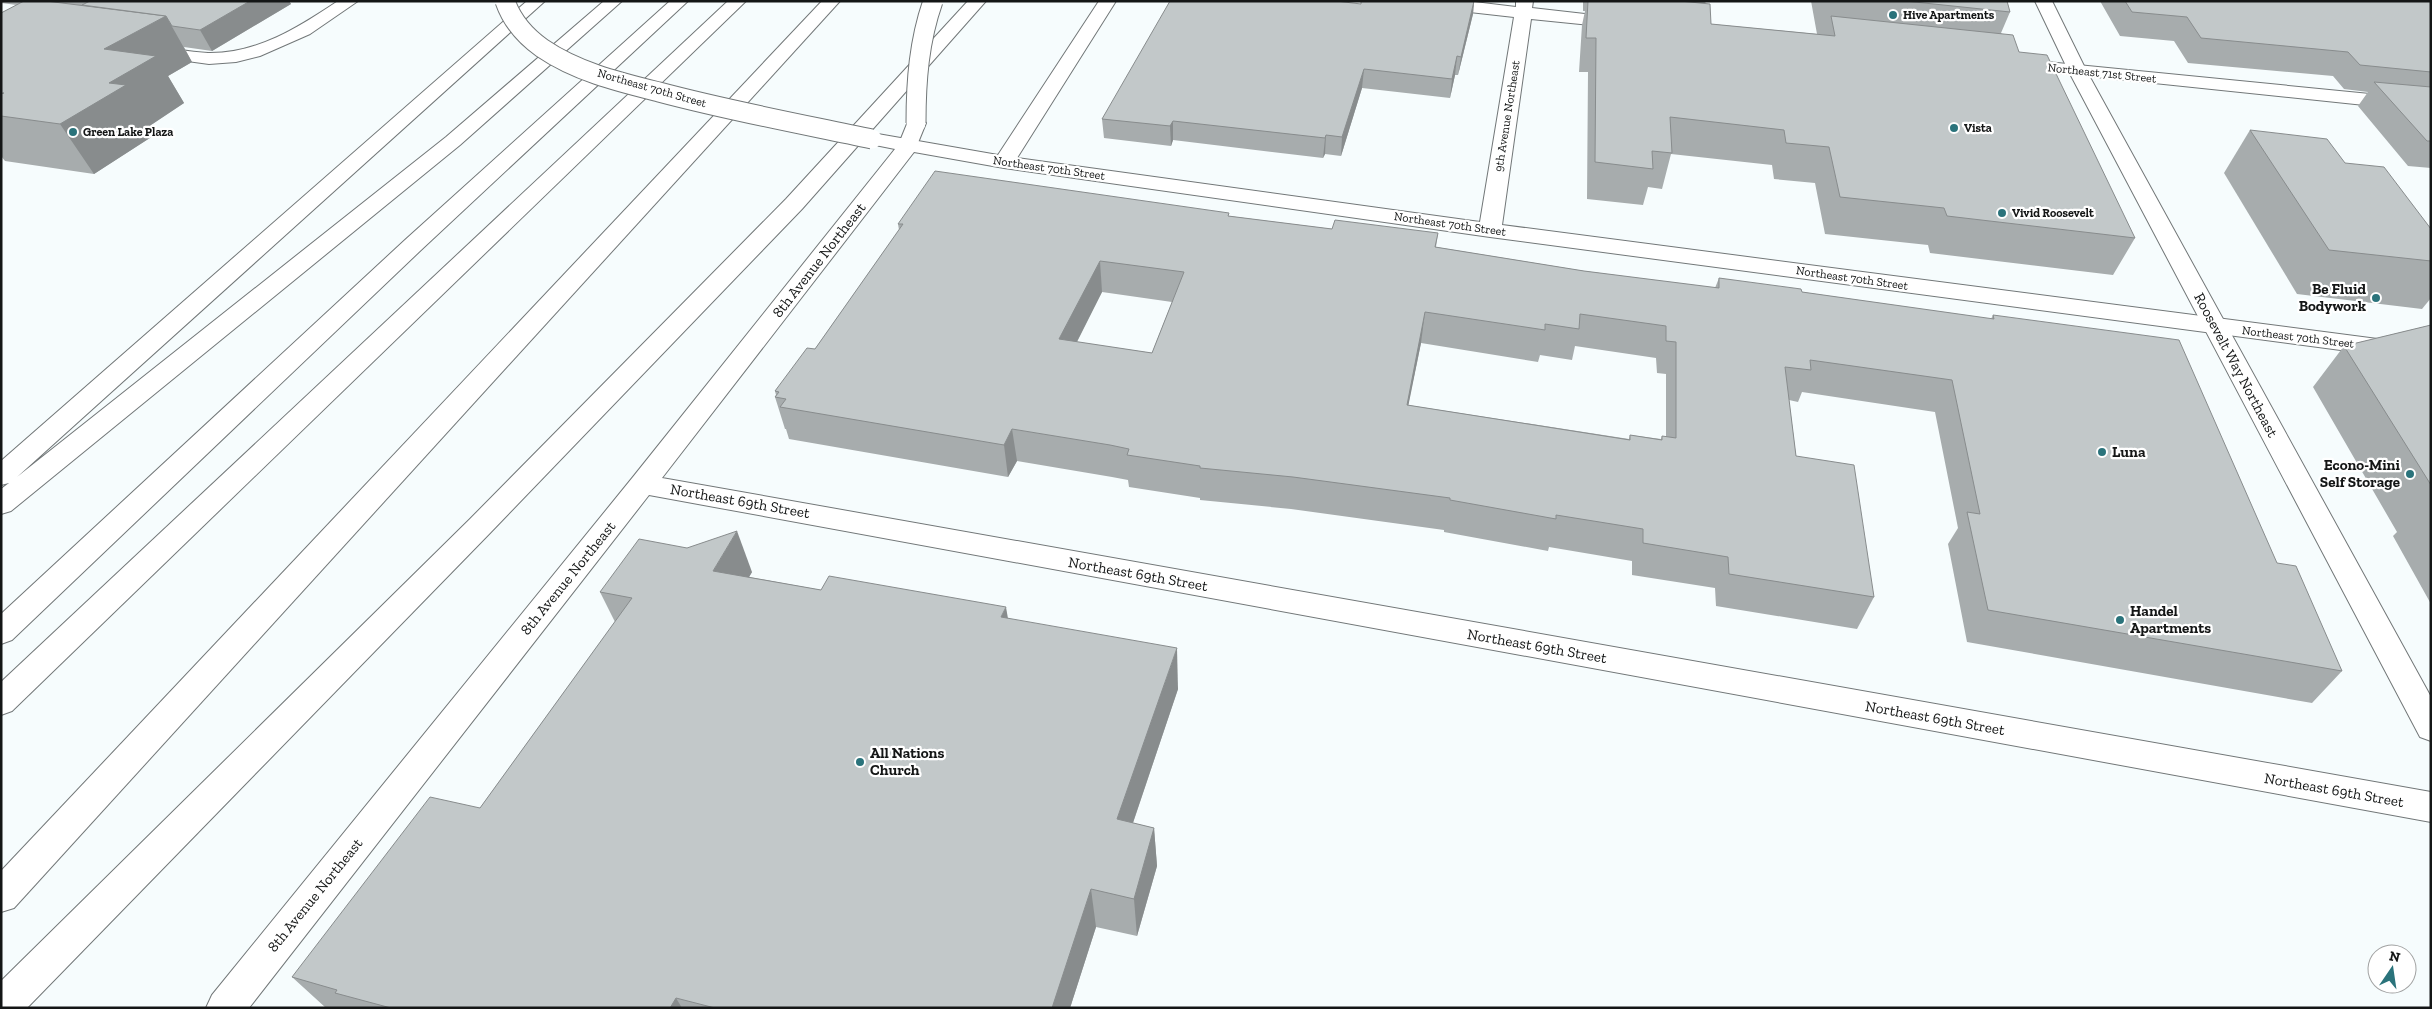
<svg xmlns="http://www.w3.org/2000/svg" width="2432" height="1009" font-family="'Zilla Slab',serif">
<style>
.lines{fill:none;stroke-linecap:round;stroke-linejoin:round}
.minor-casing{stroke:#727778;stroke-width:2}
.major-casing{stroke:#727778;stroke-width:2}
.highway-casing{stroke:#727778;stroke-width:2}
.minor{fill:#fff;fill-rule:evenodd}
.major{fill:#fff;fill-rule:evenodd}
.highway{fill:#fff;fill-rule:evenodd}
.minor-bridge-casing{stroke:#727778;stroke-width:21;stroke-linecap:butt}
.highway-bridge-casing{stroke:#727778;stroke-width:21;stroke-linecap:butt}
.minor-bridge{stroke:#fff;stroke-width:19}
.highway-bridge{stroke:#fff;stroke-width:19}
.wall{fill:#a7acad;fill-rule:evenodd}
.shaded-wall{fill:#888c8d}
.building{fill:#c2c8c9;stroke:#888c8d;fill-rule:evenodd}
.poi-dot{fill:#2a737b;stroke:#fff;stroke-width:2}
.labels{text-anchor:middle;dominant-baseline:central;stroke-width:4.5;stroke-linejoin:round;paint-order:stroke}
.far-poi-label{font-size:12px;font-weight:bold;fill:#141616;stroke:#fff;text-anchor:start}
.far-street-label{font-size:12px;fill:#141616;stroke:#fff}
.street-label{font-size:15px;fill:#141616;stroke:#fff}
.poi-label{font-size:15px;font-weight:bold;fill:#141616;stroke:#fff;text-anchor:start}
</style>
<rect width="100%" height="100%" fill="#f6fcfd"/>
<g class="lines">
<g class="minor-casing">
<g id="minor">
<path d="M338,1H358L310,34L260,56L236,62L209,64L151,56L145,55L142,51L145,47L151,46C170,48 189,52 208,53C257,54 299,27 338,1Z"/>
<path d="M1099,1H1116L1017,158L1480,222L1514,17L1416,6L1408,1H1466L1516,7V1H1533L1532,8L1620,18L1626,19L1629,23L1626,27L1620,28L1531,19L1502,225L2431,346V362L1490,237L1004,168L914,152L662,478L2431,792V822L649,495L249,1008H206L212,995L633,477L895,149L865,143L862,139L865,135L872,133L998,155Z"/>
<path d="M2016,59L2431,100V112L2010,68L2007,64L2010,60Z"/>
</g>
</g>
<g class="major-casing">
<path id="major" d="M2035,1H2052L2086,70L2431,697V741L2420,737L2068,70Z"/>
</g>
<g class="highway-casing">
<g id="highway">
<path d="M527,1H545L17,477L446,137L604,1H622L460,145L11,511L1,514V489L9,483L1,485V461Z"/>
<path d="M670,1H688L421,250L12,640L1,644V614L405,240Z"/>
<path d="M728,1H746L12,711L1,715V682Z"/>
<path d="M822,1H840L14,908L1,912V871Z"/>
<path d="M968,1H986L802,209L490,533L27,1008H1V981L470,519L786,199Z"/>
<path d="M916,117L923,119L926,123L915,150L908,152L901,150L898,146L909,119Z"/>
</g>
</g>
<use href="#minor" class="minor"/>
<use href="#major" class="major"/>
<use href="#highway" class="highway"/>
<g class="minor-bridge-casing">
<path id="minor-bridge" d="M505,1C512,21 525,36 542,48C577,72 619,82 659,92C730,111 801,124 872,139"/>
</g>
<g class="highway-bridge-casing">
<path id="highway-bridge" d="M916,123C916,81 919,41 933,1"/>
</g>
<use href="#minor-bridge" class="minor-bridge"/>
<use href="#highway-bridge" class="highway-bridge"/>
</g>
<g class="wall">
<path d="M1,1H289L291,4L212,51L184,47L192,62L168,76L184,103L151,125L156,134L94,174L5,161L1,156V13L17,5L1,3Z"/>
<path d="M1361,1H1474L1473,14L1458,75H1455L1450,98L1362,88L1341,156L1325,154L1323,158L1173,140L1171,146L1104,138L1102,119L1361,4Z"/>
<path d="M1583,1H1706L1705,4L1711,24L1817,34L1811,1H2007L2010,12L2001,33L2019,52L2135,238L2113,275L1930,253L1928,245L1825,234L1815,183L1774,179L1772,165L1671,154L1662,189L1648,187L1643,205L1587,199L1588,72H1579L1582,25L1585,11H1583Z"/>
<path d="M2100,1H2431V168L2408,166L2358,106L2368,92L2344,89L2333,76L2188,63L2174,41L2120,36Z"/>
<path d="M2250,130L2345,163L2431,229V298L2422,309L2297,294L2224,173Z"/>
<path d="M1229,216L1332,229L1438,233L1436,247L1584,271L1715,288L1719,278L1802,292L1991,319L1993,315L2277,563L2342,671L2312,703L1967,642L1948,544L1958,528L1935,412L1802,392L1798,402L1789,400L1796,456L1874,597L1857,629L1716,606L1715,588L1632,575V561L1549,547L1548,551L1444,532V530L1291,509L1200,500V498L1129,487L1128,480L1112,477L1017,461L1008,477L789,439L786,429H785L775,397L776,395L775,391L815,349L899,230L898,224ZM1102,292L1172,302L1152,353L1077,342ZM1421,343L1538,362L1540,355L1572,360L1575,346L1656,358L1657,373L1666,374V437L1662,436L1661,439L1630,435L1629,439L1408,405Z"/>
<path d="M2431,325V604L2393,536L2397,532L2313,387L2344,346Z"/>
<path d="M752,572L749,577L821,590L1008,618L1178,689L1133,823L1154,828L1157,866L1137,936L1096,927L1070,1008H326L292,977L480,808L615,622L600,592Z"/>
</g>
<g class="shaded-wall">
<path d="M250,1H289L291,4L212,51L200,30Z"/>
<path d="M1474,1L1473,14L1458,75L1461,57Z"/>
<path d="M166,16L192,62L168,76L184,103L151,125L156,134L94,174L60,124L109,83L104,49Z"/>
<path d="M1457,56L1455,75L1450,98L1452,79Z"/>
<path d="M1364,69L1362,88L1341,156L1342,137Z"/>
<path d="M1173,121V140L1171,146L1170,126Z"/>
<path d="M1326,135L1325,154L1323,158L1325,138Z"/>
<path d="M1100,261L1102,292L1062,371L1059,339Z"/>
<path d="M1425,312L1421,343L1402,437L1407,405Z"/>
<path d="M1012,429L1017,461L1008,477L1004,445Z"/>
<path d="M737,531L752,572L729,611L713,571Z"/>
<path d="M1006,607L1013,648L1001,617Z"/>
<path d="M1177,648L1178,689L1121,858L1117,819Z"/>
<path d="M1154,828L1157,866L1137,936L1134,899Z"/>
<path d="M1091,889L1096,927L1070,1008H1052Z"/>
<path d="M676,998L682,1008H670Z"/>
</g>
<g class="building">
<path d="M24,1H46L166,16L104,49L156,56L109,83L126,85L60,124L1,116V94L4,93H1V13Z"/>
<path d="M90,1H250L200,30L172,26L166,16L82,5Z"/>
<path d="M1170,1H1336L1361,4V1H1474L1461,57L1457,56L1452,79L1364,69L1342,137L1326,135L1325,138L1173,121L1170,126L1102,119Z"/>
<path d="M1588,1H1680L1710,4L1711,24L1835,36L1831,16L2013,35L2019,52L2047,55L2135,238L1947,216L1944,208L1840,197L1829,147L1786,143L1784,130L1670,117L1672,153L1652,151L1653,169L1595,162L1596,38H1586Z"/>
<path d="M1905,1H2007L2010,12Z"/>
<path d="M2125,1H2431V72L2360,65L2348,52L2201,38L2187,17L2132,12Z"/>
<path d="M2374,82L2431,87V141H2427Z"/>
<path d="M2250,130L2327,139L2345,163L2384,167L2431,229V261L2329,250Z"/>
<path d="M935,171L1229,213L1228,216L1332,229L1335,220L1438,233L1435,247L1584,271L1719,288V278L1801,289L1802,292L1994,319L1993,315L2179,340L2277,563L2296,566L2342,671L1988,610L1967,512L1980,514L1952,380L1810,360L1811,370L1785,367L1796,456L1854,465L1874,597L1729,574L1728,557L1643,543V529L1556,515V519L1450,500V498L1293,477L1200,468V466L1127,455L1129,449L1110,445L1012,429L1004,445L780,407L786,399L775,397L779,392L775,391L807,348L815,349L903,224H898ZM1100,261L1184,272L1152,353L1059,339ZM1425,312L1545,330V324L1579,329L1580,314L1666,326V341L1676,342V438L1662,436V440L1630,435V440L1407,405Z"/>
<path d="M2431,325V485L2344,346Z"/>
<path d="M737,531L713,571L821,590L829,576L1006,607L1001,617L1177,648L1117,819L1154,828L1134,899L1091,889L1052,1008H715L676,998L670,1008H391L335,993L337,990L292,977L430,797L480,808L632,598L600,592L639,539L687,548Z"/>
</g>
<g class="poi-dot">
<circle cx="1893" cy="15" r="5"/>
<circle cx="1954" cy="128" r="5"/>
<circle cx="73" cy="132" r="5"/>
<circle cx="2002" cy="213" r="5"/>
<circle cx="2376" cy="298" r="5"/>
<circle cx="2102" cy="452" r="5"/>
<circle cx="2410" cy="474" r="5"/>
<circle cx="2120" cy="620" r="5"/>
<circle cx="860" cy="762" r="5"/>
</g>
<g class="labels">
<g class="far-poi-label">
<text x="1903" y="15">Hive Apartments</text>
<text x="1964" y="128">Vista</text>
<text x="83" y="132">Green Lake Plaza</text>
<text x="2012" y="213">Vivid Roosevelt</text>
</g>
<g class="far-street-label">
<text transform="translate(2102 73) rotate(6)">Northeast 71st Street</text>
<text transform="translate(652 88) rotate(16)">Northeast 70th Street</text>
<text transform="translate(1507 116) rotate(-81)">9th Avenue Northeast</text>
<text transform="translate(1049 168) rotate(8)">Northeast 70th Street</text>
<text transform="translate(1450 224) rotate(8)">Northeast 70th Street</text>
<text transform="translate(1852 278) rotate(8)">Northeast 70th Street</text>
<text transform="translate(2298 337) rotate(7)">Northeast 70th Street</text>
</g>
<g class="street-label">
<text transform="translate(819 260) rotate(-52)">8th Avenue Northeast</text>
<text transform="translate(2236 365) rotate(62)">Roosevelt Way Northeast</text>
<text transform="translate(740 501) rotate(10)">Northeast 69th Street</text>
<text transform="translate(1138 574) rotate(10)">Northeast 69th Street</text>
<text transform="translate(568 578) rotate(-51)">8th Avenue Northeast</text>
<text transform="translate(1537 646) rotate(10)">Northeast 69th Street</text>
<text transform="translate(1935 718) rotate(10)">Northeast 69th Street</text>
<text transform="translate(2334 790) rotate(10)">Northeast 69th Street</text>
<text transform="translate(315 895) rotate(-51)">8th Avenue Northeast</text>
</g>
<g class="poi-label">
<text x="2366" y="289" text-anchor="end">Be Fluid<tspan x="2366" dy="17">Bodywork</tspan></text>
<text x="2112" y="452">Luna</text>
<text x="2400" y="465" text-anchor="end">Econo-Mini<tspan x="2400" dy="17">Self Storage</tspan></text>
<text x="2130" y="611">Handel<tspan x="2130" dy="17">Apartments</tspan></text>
<text x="870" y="753">All Nations<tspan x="870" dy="17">Church</tspan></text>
</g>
</g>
<rect width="2432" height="1009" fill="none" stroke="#141616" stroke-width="5"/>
<g transform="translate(2392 969) rotate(13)"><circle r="24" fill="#ffffff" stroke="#a1a2a2"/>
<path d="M0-4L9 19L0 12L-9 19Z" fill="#2a737b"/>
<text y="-8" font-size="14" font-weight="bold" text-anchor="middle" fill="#141616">N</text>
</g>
</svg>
